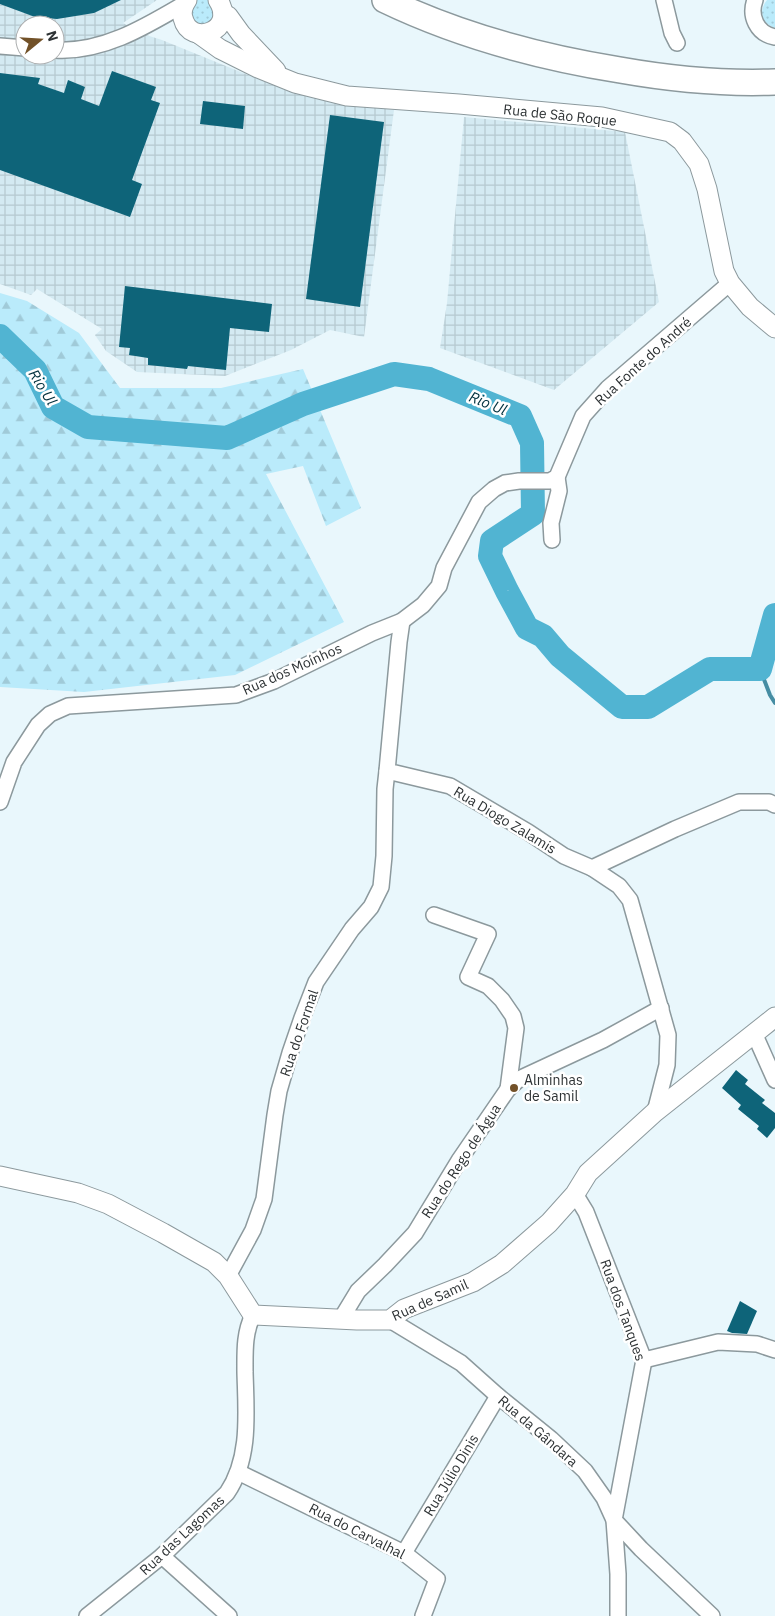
<svg xmlns="http://www.w3.org/2000/svg" width="775" height="1616" font-family="'IBM Plex Sans',sans-serif">
<style>
.industrial{fill:url(#industrial-grid);fill-rule:evenodd}
.grass{fill:url(#grass-dots)}
.forest{fill:url(#forest-firs)}
.lines{fill:none;stroke-linecap:round;stroke-linejoin:round}
.stream{stroke:#468da3;stroke-width:4}
.river{stroke:#51b4d2;stroke-width:24}
.building{fill:#0e6479}
.minor-casing{stroke:#8c999d;stroke-width:18}
.tertiary-casing{stroke:#8c999d;stroke-width:21}
.trunk-casing{stroke:#8c999d;stroke-width:28}
.minor{stroke:#fff;stroke-width:15}
.tertiary{stroke:#fff;stroke-width:19}
.trunk{stroke:#fff;stroke-width:25}
.poi-dot{fill:#725128;stroke:#fff;stroke-width:2}
.labels{text-anchor:middle;dominant-baseline:central;stroke-width:5;stroke-linejoin:round;paint-order:stroke}
.street-label{font-size:14px;fill:#2d3234;stroke:#fff}
.poi-label{font-size:14px;fill:#2d3234;stroke:#fff;text-anchor:start}
.water-label{font-size:15px;font-style:italic;fill:#00303d;stroke:#fff}
</style>
<defs>
<pattern id="industrial-grid" width="8" height="8" patternUnits="userSpaceOnUse" patternTransform="scale(1.25)"><rect width="8" height="8" fill="#d4eaf2"/><path d="M0 4h8M4 0v8" fill="none" stroke="#b6c9d0"/></pattern>
<pattern id="grass-dots" width="8" height="8" patternUnits="userSpaceOnUse" patternTransform="scale(1.25)"><rect width="8" height="8" fill="#baebfb"/><path d="M2 2h.1M6 6h.1" fill="none" stroke="#a0cad8" stroke-width="1.8" stroke-linecap="round"/></pattern>
<pattern id="forest-firs" width="22" height="20" patternUnits="userSpaceOnUse" patternTransform="scale(1.25)"><rect width="22" height="20" fill="#baebfb"/><path d="M5 1l3.5 6h-7zM16 11l3.5 6h-7z" fill="#a0cad8"/></pattern>
</defs>
<rect width="100%" height="100%" fill="#e9f7fc"/>
<g class="industrial">
<path d="M0,0H157L123,23L143,34L162,40L260,80L301,94L345,104L394,110L364,337L330,330L291,350L225,376L137,372L106,351L95,335L102,329L37,289L31,295L0,284ZM25,25H55V55H25Z"/>
<path d="M464,117L625,132L659,302L554,390L440,348L447,303Z"/>
</g>
<g class="grass">
<path d="M192,0H212L216,8L211,22L202,25L193,22L189,3Z"/>
<path d="M767,0H775V28C762,24 758,11 767,0Z"/>
</g>
<path class="forest" d="M0,293L27,301L79,333L120,388H221L303,369L361,508L326,526L303,466L266,474L344,622L235,675L84,692L0,687Z"/>
<g class="lines">
<path class="stream" d="M760,669L770,695L775,703"/>
<path class="river" d="M0,336L35,370L53,407L88,427L227,438L303,404L394,374L429,379L520,416L532,443L533,514L492,541L490,556L507,591L527,628L543,636L560,656L622,707H648L710,669H760L775,615"/>
</g>
<g class="building">
<path d="M0,0H121L94,13L57,19L35,17L0,4Z"/>
<path d="M112,71L156,87L151,100L160,103L132,180L142,184L130,217L0,170V73L40,78L38,84L64,93L68,80L85,87L81,99L99,106Z"/>
<path d="M203,101L245,106L243,129L200,124Z"/>
<path d="M330,115L384,122L360,307L306,299Z"/>
<path d="M125,286L272,304L269,332L230,328L226,370L188,366L187,369L148,365V358L129,355L130,348L119,347Z"/>
<path d="M736,1070L748,1080L745,1084L765,1100L762,1103L775,1113V1128L767,1138L757,1129L759,1126L738,1109L741,1105L722,1088Z"/>
<path d="M740,1301L757,1311L747,1334L732,1333L727,1331Z"/>
</g>
<g class="lines">
<g class="minor-casing">
<g id="minor">
<path d="M664,0L672,33L677,43"/>
<path d="M755,0C749,16 757,34 775,37"/>
<path d="M0,46L25,48"/>
<path d="M55,50C102,53 145,27 184,4"/>
<path d="M552,540L551,523L559,491L557,477"/>
<path d="M402,621L399,642L387,771L450,786L528,832L564,856L592,868"/>
<path d="M0,802L14,762L38,725L50,714L68,706L236,695L274,681L372,633L402,621L423,605L439,586L444,568L479,502L494,489L505,483L519,481H550L557,477L583,416L608,388L730,283"/>
<path d="M434,915L488,934L468,977L488,986L502,1000L513,1016L516,1028L508,1089"/>
<path d="M754,1033L775,1080"/>
<path d="M655,1112L667,1065L668,1035L630,900L619,886L592,868L675,829L739,802H769L775,805"/>
<path d="M575,1194L586,1212L644,1360L614,1520L641,1549L712,1616"/>
<path d="M228,1276L253,1230L264,1199L275,1115L279,1091L290,1053L302,1018L316,982L352,929L371,907L381,887L384,856L385,789L387,771"/>
<path d="M341,1319L358,1291L385,1265L415,1233L460,1159L508,1089L519,1079L603,1040L661,1008"/>
<path d="M390,1320L461,1363L498,1396L551,1439L585,1471L604,1498L614,1520L618,1574V1616"/>
<path d="M644,1360L718,1342L757,1344L775,1350"/>
<path d="M238,1472L404,1553L437,1579L423,1616"/>
<path d="M404,1553L498,1396"/>
<path d="M162,1556L229,1616"/>
<path d="M87,1616L162,1556L227,1493C251,1458 246,1412 245,1372C245,1352 244,1333 253,1315"/>
</g>
</g>
<g class="tertiary-casing">
<g id="tertiary">
<path d="M187,0C183,6 181,12 183,18C190,48 238,31 218,0"/>
<path d="M223,14L228,16L241,34L276,71"/>
<path d="M199,34L220,49L258,68L295,83L347,96L459,104L602,117L670,132L682,141L699,164L707,189L724,271L730,283L750,307L775,328"/>
<path d="M0,1176L78,1193L108,1204L163,1233L214,1262L228,1276L253,1315L357,1320H390L404,1309L473,1282L502,1264L549,1223L575,1194L588,1173L655,1112L775,1017"/>
</g>
</g>
<g class="trunk-casing">
<path id="trunk" d="M385,0C460,36 539,57 620,70C671,79 723,84 775,82"/>
</g>
<use href="#minor" class="minor"/>
<use href="#tertiary" class="tertiary"/>
<use href="#trunk" class="trunk"/>
</g>
<circle class="poi-dot" cx="514" cy="1088" r="5"/>
<g class="labels">
<g class="street-label">
<text transform="translate(560 115) rotate(6)">Rua de São Roque</text>
<text transform="translate(643 361) rotate(-42)">Rua Fonte do André</text>
<text transform="translate(292 669) rotate(-24)">Rua dos Moínhos</text>
<text transform="translate(505 820) rotate(31)">Rua Diogo Zalamis</text>
<text transform="translate(299 1033) rotate(-71)">Rua do Formal</text>
<text transform="translate(461 1161) rotate(-57)">Rua do Rego de Água</text>
<text transform="translate(430 1300) rotate(-24)">Rua de Samil</text>
<text transform="translate(623 1310) rotate(70)">Rua dos Tanques</text>
<text transform="translate(538 1431) rotate(41)">Rua da Gândara</text>
<text transform="translate(451 1475) rotate(-59)">Rua Júlio Dinis</text>
<text transform="translate(357 1531) rotate(27)">Rua do Carvalhal</text>
<text transform="translate(182 1535) rotate(-43)">Rua das Lagomas</text>
</g>
<g class="poi-label">
<text x="524" y="1080">Alminhas<tspan x="524" dy="16">de Samil</tspan></text>
</g>
<g class="water-label">
<text transform="translate(43 387) rotate(58)">Rio Ul</text>
<text transform="translate(488 403) rotate(22)">Rio Ul</text>
</g>
</g>
<g transform="translate(40 40) rotate(72)"><circle r="24" fill="#ffffff" stroke="#abadae"/>
<path d="M0-4L9 19L0 12L-9 19Z" fill="#725128"/>
<text y="-8" font-size="14" font-weight="bold" text-anchor="middle" fill="#2d3234">N</text>
</g>
</svg>
